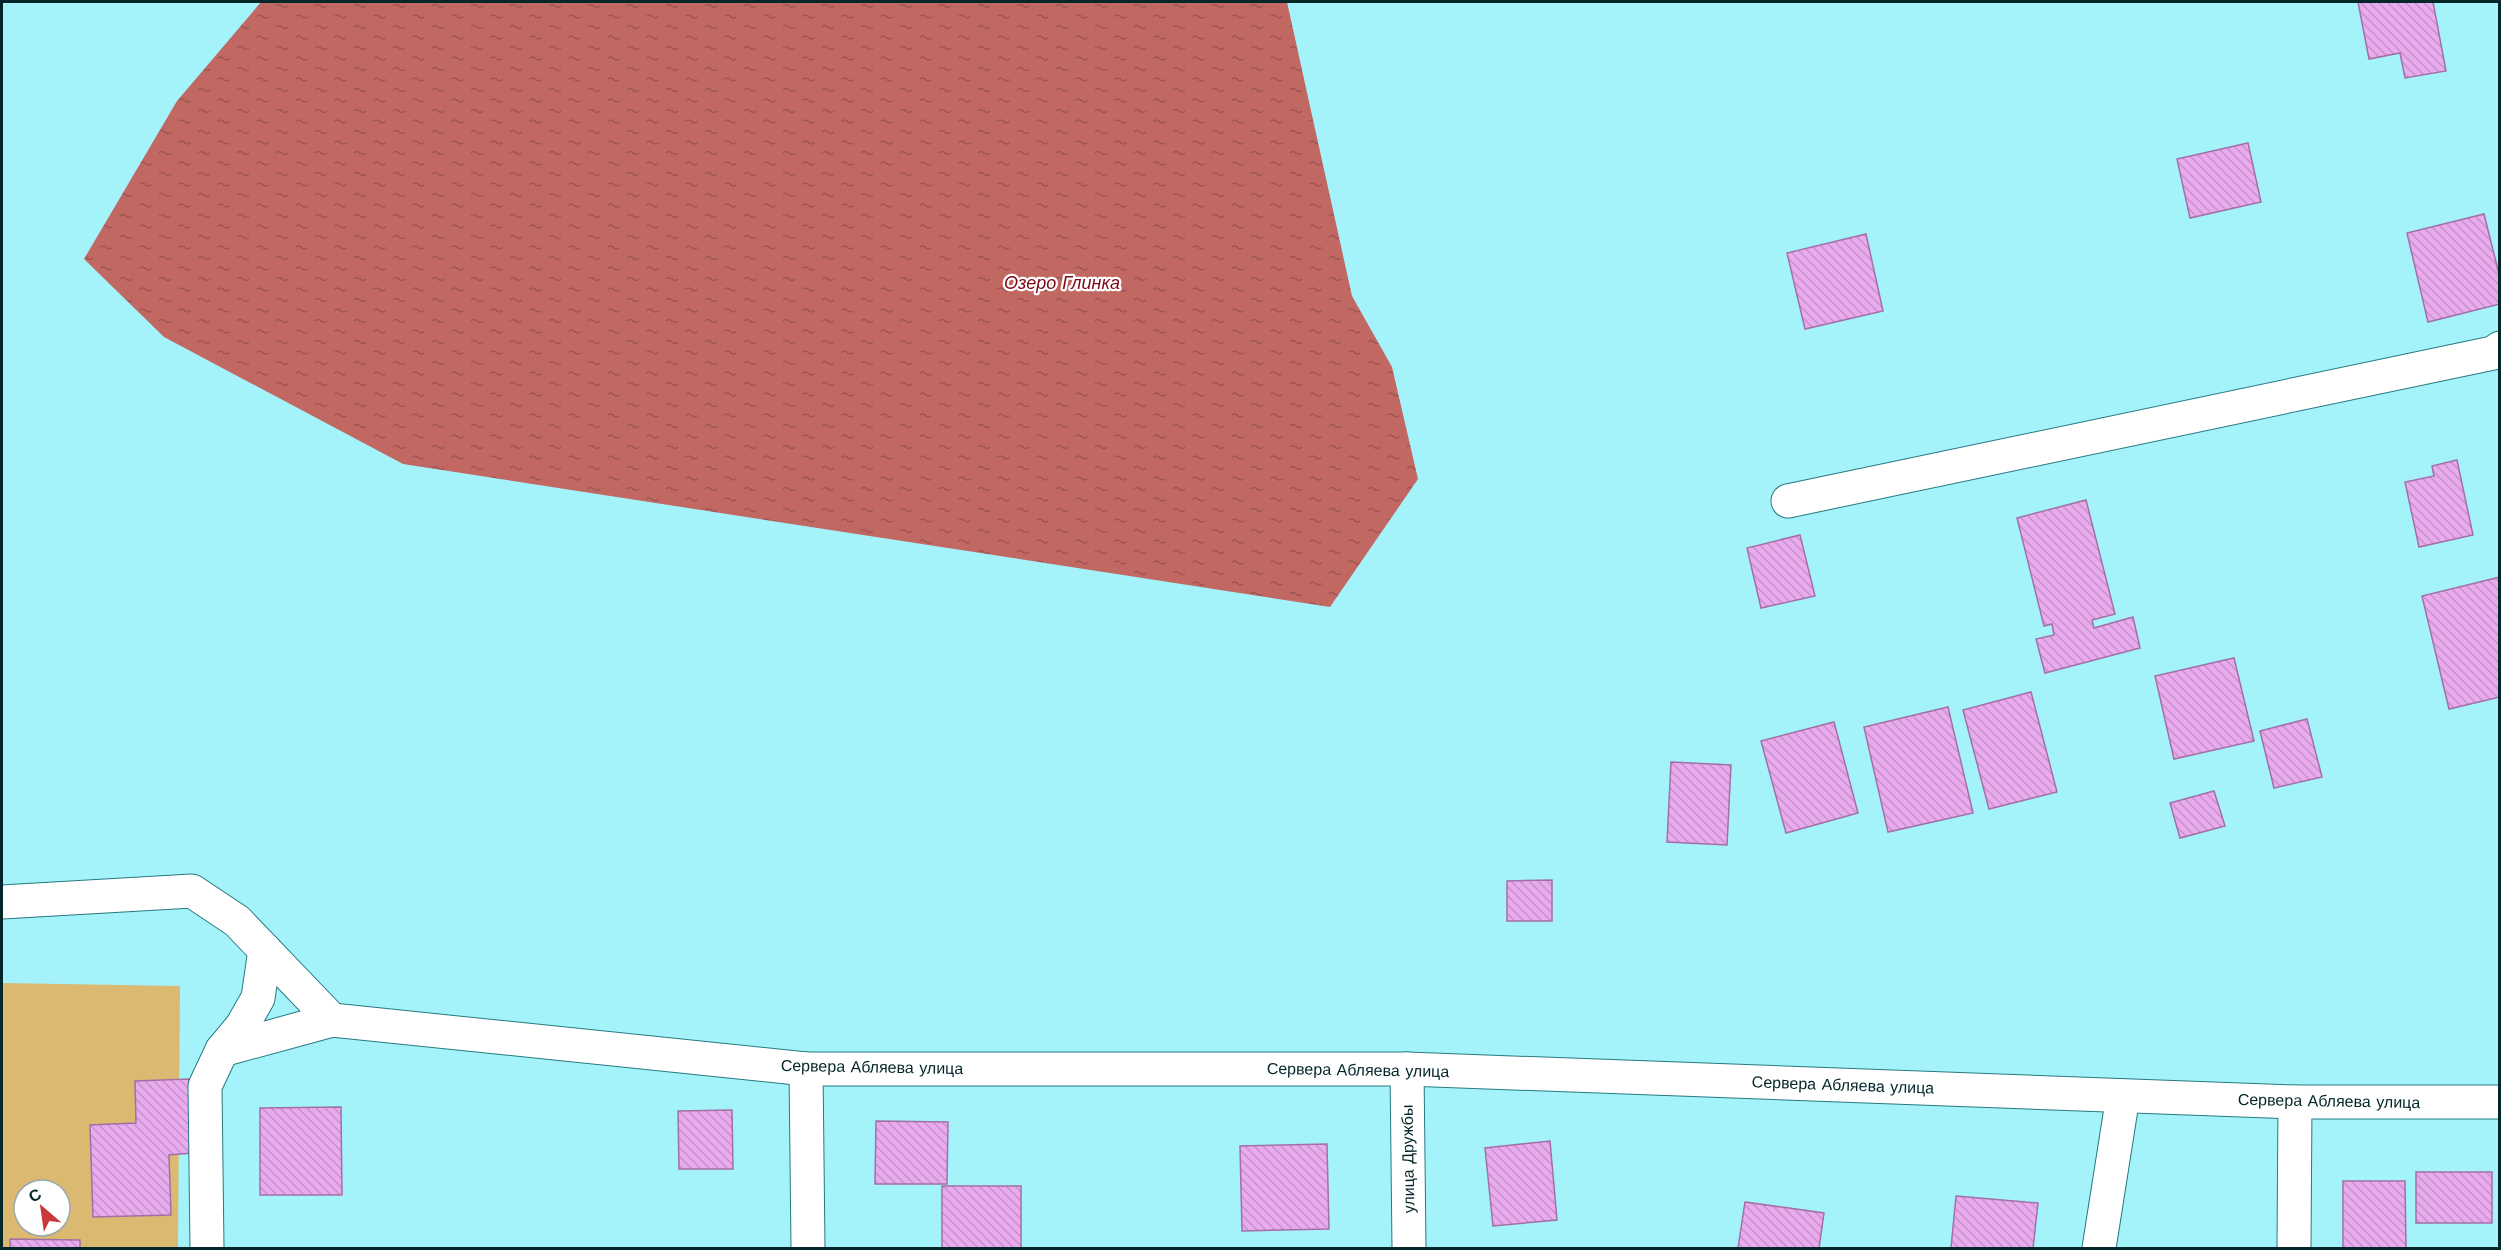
<svg xmlns="http://www.w3.org/2000/svg" width="2501" height="1250" font-family="'Work Sans',sans-serif">
<style>
.garden{fill:#dcb971;fill-rule:evenodd}
.water{fill:url(#water-ripples)}
.building{fill:url(#building-back-hatch);stroke:#a270a6;stroke-width:1.5}
.lines{fill:none;stroke-linecap:round;stroke-linejoin:round}
.minor-casing{stroke:#277981;stroke-width:35}
.minor{stroke:#fff;stroke-width:33}
.labels{text-anchor:middle;dominant-baseline:central;stroke-width:4.5;stroke-linejoin:round;paint-order:stroke}
.street-label{font-size:16px;fill:#032629;stroke:#fff}
.water-label{font-size:18px;font-style:italic;fill:#7c0815;stroke:#fff}
</style>
<defs>
<pattern id="water-ripples" width="26" height="14" patternUnits="userSpaceOnUse" patternTransform="scale(1.5)"><rect width="26" height="14" fill="#c26863"/><path d="M2 4q2-2 4 0t4 0M15 11q2-2 4 0t4 0" fill="none" stroke="#9b5552"/></pattern>
<pattern id="building-back-hatch" width="6" height="6" patternUnits="userSpaceOnUse" patternTransform="scale(1.5)"><rect width="6" height="6" fill="#e9aaee"/><path d="M-1 5l2 2M0 0l6 6M5-1l2 2" fill="none" stroke="#c692cc"/></pattern>
</defs>
<rect width="100%" height="100%" fill="#a4f3fb"/>
<path class="garden" d="M2,983L180,986L178,1248H2ZM24,1190H60V1226H24Z"/>
<path class="water" d="M261,2H1287L1352,296L1392,367L1418,479L1330,607L403,464L164,337L84,259L177,101Z"/>
<g class="building">
<path d="M2358,2H2433L2446,71L2405,78L2400,53L2369,59Z"/>
<path d="M2248,143L2261,202L2190,218L2177,159Z"/>
<path d="M2484,214L2500,278V304L2428,322L2407,233Z"/>
<path d="M1866,234L1883,311L1805,329L1787,253Z"/>
<path d="M2457,460L2473,535L2419,547L2405,482L2434,476L2432,466Z"/>
<path d="M2086,500L2115,614L2092,620L2094,628L2133,617L2140,648L2045,673L2036,639L2054,635L2052,624L2044,626L2017,518Z"/>
<path d="M1800,535L1815,596L1761,608L1747,548Z"/>
<path d="M2500,577V697L2449,709L2422,596Z"/>
<path d="M2234,658L2254,741L2174,759L2155,676Z"/>
<path d="M2031,692L2057,792L1989,809L1963,710Z"/>
<path d="M1948,707L1973,813L1888,832L1864,727Z"/>
<path d="M2307,719L2322,777L2274,788L2260,731Z"/>
<path d="M1834,722L1858,813L1786,833L1761,741Z"/>
<path d="M1671,762L1731,765L1727,845L1667,842Z"/>
<path d="M2214,791L2225,826L2180,838L2170,803Z"/>
<path d="M1552,880V921H1507V881Z"/>
<path d="M189,1079L192,1153L169,1155L171,1215L93,1217L90,1125L136,1123L135,1081Z"/>
<path d="M341,1107L342,1195H260V1108Z"/>
<path d="M732,1110L733,1169H679L678,1111Z"/>
<path d="M876,1121L948,1122L947,1184H875Z"/>
<path d="M1550,1141L1557,1220L1493,1226L1485,1148Z"/>
<path d="M1327,1144L1329,1229L1242,1231L1240,1146Z"/>
<rect x="2416" y="1172" width="76" height="51"/>
<path d="M2343,1181H2405L2406,1248H2343Z"/>
<rect x="942" y="1186" width="79" height="62"/>
<path d="M1956,1196L2038,1203L2033,1248H1951Z"/>
<path d="M1745,1202L1824,1213L1819,1248H1738Z"/>
<path d="M10,1239L80,1240V1248H10Z"/>
</g>
<g class="lines">
<g class="minor-casing">
<g id="minor">
<path d="M1788,501L2493,353L2500,348"/>
<path d="M2,902L192,891L237,921L332,1020"/>
<path d="M222,1050L332,1020L806,1069H1407L2295,1102H2500"/>
<path d="M806,1069L808,1248"/>
<path d="M1407,1069L1409,1248"/>
<path d="M207,1248L205,1086L222,1050L242,1026L258,998L265,950"/>
<path d="M2099,1248L2123,1096"/>
<path d="M2294,1248L2295,1102"/>
</g>
</g>
<use href="#minor" class="minor"/>
</g>
<g class="labels">
<g class="street-label">
<text transform="translate(872 1067) rotate(1)">Сервера Абляева улица</text>
<text transform="translate(1358 1070) rotate(1)">Сервера Абляева улица</text>
<text transform="translate(1843 1085) rotate(2)">Сервера Абляева улица</text>
<text transform="translate(2329 1101) rotate(1)">Сервера Абляева улица</text>
<text transform="translate(1408 1159) rotate(-91)">улица Дружбы</text>
</g>
<g class="water-label">
<text x="1062" y="282">Озеро Глинка</text>
</g>
</g>
<rect width="2501" height="1250" fill="none" stroke="#032629" stroke-width="6"/>
<g transform="translate(42 1208) rotate(331)"><circle r="28" fill="#ffffff" stroke="#9aa8a9" stroke-width="1.5"/>
<path d="M0-4.5L10 22L0 15L-10 22Z" fill="#c9393c"/>
<text y="-9" font-size="16" font-weight="bold" text-anchor="middle" fill="#032629">С</text>
</g>
</svg>
